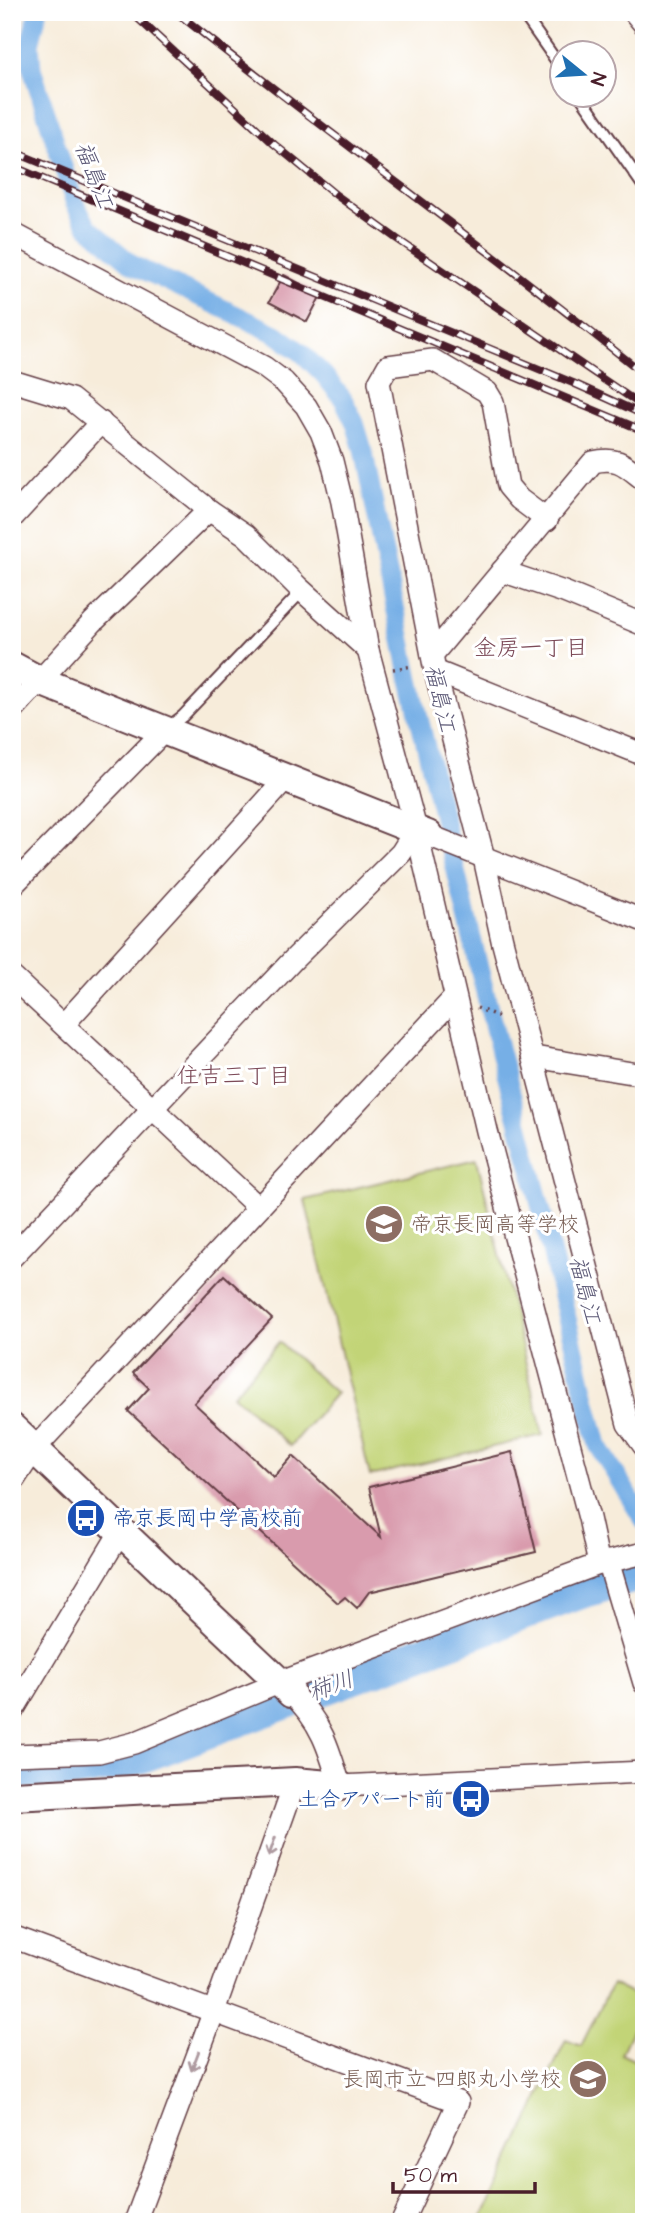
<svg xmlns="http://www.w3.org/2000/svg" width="656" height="2234" font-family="'Architects Daughter','Klee One',sans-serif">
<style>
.green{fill:#c2d477;stroke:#867a51;stroke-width:2}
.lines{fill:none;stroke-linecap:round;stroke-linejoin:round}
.canal{stroke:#76afe6;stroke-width:19}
.river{stroke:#76afe6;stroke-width:33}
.building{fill:#d99bad}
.lane-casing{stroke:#643e45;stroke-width:14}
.street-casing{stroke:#643e45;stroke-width:24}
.secondary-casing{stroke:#643e45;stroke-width:32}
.path{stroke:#643e45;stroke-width:3.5;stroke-dasharray:2 5;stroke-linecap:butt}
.lane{stroke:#fff;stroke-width:10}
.street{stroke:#fff;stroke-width:21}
.secondary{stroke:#fff;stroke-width:28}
.rail-casing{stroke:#4a1f2b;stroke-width:8}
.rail{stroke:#fff;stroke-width:5;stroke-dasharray:16;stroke-linecap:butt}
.oneway{stroke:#ae9aa0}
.labels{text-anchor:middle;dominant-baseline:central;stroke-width:6;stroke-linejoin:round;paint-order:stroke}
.education-label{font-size:21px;fill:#785e54;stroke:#fff;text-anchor:start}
.transit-label{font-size:21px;fill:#164399;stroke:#fff;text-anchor:start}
.water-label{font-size:23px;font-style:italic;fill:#5c5976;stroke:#fff}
.neighbourhood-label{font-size:23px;fill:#7c4a58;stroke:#fff}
</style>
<rect width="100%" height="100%" fill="#fff"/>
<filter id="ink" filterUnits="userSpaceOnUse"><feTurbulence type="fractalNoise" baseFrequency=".0143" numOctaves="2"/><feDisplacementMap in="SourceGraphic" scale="14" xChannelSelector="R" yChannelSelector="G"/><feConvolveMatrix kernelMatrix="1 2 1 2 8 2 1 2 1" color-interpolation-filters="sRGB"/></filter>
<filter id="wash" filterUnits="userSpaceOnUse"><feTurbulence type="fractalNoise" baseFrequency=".00686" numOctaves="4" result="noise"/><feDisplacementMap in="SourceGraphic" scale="28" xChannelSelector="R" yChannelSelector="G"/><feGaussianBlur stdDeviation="1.57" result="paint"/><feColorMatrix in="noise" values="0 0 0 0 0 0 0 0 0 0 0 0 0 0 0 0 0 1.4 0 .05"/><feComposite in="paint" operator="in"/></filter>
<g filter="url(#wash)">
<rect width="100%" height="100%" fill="#f7ecda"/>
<g class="green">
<path d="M477,1159L543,1435L370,1476L305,1200Z"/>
<path d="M279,1342L336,1393L290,1446L233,1395Z"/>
<path d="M612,1984L644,2000V2005L621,2054L644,2065V2222H480L566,2040L581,2046Z"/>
</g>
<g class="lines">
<path class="canal" d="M38,12L30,44L32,69L75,204L88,227L133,265L276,334L302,353L324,375L343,399L355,423L363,450L410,680L489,1009L542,1212L589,1411L598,1445L644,1521"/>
<path class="river" d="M12,1772H71L125,1763L580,1593L644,1574"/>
</g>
<g id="blocks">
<g class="building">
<path d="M284,275L321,295L307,322L269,302Z"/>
<path d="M224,1275L272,1319L194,1403L274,1477L293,1456L381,1537L369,1487L512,1452L536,1552L369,1592L357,1608L345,1597L338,1603L128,1411L149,1388L133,1373Z"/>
</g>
</g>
</g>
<g filter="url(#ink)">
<use href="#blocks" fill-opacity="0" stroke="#643e45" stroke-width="2"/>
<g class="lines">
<g class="lane-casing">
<g id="lane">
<path d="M522,12L562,69"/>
<path d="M579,94L644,187"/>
<path d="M167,728L183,716L302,591"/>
</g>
</g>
<g class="street-casing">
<g id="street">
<path d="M634,12L644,24"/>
<path d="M12,233L264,367L284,382L306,406L321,432L332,461L342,502L368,650L416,829L487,1131L589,1518L599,1564"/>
<path d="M12,381L71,399L209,510L246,535L298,587L368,650"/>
<path d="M12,518L101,422"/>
<path d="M547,520L519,499L508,486L493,402L487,392L433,360L388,366L379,382L435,671L484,858L502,940L628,1424L644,1446"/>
<path d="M502,571L564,592L644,625"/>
<path d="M432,655L593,462C618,456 625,465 644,480"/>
<path d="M435,671L644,755"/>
<path d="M12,711L93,622L209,510"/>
<path d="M428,835L644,921"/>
<path d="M12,886L165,730"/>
<path d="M12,977L258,1207"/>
<path d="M64,1024L286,779"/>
<path d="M534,1057L644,1075"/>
<path d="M12,1257L293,960L401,853L416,829"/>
<path d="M12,1483L35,1448L455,997"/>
<path d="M608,1561L644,1683"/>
<path d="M291,1693C321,1721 329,1748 340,1786L644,1772"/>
<path d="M12,1712L121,1531"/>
<path d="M12,1755L99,1752L134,1743L281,1682L599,1564L644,1553"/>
<path d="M12,1937L458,2102L402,2222"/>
<path d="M135,2222L214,2011L295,1782"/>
</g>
</g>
<g class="secondary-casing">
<g id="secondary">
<path d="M12,666L40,681L428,835"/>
<path d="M12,1428L291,1693"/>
<path d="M12,1796L295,1782L340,1786"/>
</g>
</g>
<g class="path">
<path d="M393,669L413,666"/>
<path d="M477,1008L502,1018"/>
</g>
<use href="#lane" class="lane"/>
<use href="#street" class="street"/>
<use href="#secondary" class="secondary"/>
<g class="rail-casing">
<g id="rail">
<path d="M131,12L274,144L336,195L397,239L644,407"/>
<path d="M176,12C330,135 490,250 644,374"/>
<path d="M12,151L573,383L644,415"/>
<path d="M12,166L644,431"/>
</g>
</g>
<use href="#rail" class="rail"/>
</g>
<defs><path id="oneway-shaft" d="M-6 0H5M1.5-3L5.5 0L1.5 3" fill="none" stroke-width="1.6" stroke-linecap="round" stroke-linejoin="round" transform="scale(1.75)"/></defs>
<g class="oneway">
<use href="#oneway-shaft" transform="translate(272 1847) rotate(109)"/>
<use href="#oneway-shaft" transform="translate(195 2061) rotate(111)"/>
</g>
</g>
<defs>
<g id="school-disc" transform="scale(2.0125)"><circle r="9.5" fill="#8d6e63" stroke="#fff"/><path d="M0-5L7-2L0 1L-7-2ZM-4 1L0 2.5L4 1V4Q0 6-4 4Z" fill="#fff"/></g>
<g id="bus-disc" transform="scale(2.0125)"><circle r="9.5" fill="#1a4fb4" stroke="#fff"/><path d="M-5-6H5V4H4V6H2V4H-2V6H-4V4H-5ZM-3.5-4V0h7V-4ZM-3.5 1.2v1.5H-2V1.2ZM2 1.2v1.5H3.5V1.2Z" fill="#fff"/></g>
</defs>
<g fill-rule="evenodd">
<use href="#school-disc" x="384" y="1224"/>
<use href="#bus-disc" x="86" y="1518"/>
<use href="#bus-disc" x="471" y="1799"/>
<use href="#school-disc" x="588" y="2079"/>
</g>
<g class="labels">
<g class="education-label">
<text x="411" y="1224">帝京長岡高等学校</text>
<text x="561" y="2079" text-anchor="end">長岡市立 四郎丸小学校</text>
</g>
<g class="transit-label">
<text x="113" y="1518">帝京長岡中学高校前</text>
<text x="444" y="1799" text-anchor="end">土合アパート前</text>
</g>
<g class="water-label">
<text transform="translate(94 175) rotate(69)">福島江</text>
<text transform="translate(440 698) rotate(77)">福島江</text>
<text transform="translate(585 1290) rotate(76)">福島江</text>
<text transform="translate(331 1686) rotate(-20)">柿川</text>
</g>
<g class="neighbourhood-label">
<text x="531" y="648">金房一丁目</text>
<text x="234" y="1076">住吉三丁目</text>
</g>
</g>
<rect width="656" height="2234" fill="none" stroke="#fff" stroke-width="42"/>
<g transform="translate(583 74) rotate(108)"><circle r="33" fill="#ffffff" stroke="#b7a5aa" stroke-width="2"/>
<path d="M0-5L12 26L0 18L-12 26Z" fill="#1f6fb2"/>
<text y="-10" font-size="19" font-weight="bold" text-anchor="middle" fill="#4a1f2b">N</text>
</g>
<path d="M393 2182v10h142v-10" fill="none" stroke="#4a1f2b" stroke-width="3.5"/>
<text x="404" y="2182" font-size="21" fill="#4a1f2b" stroke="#ffffff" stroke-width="5" paint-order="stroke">50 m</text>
</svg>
